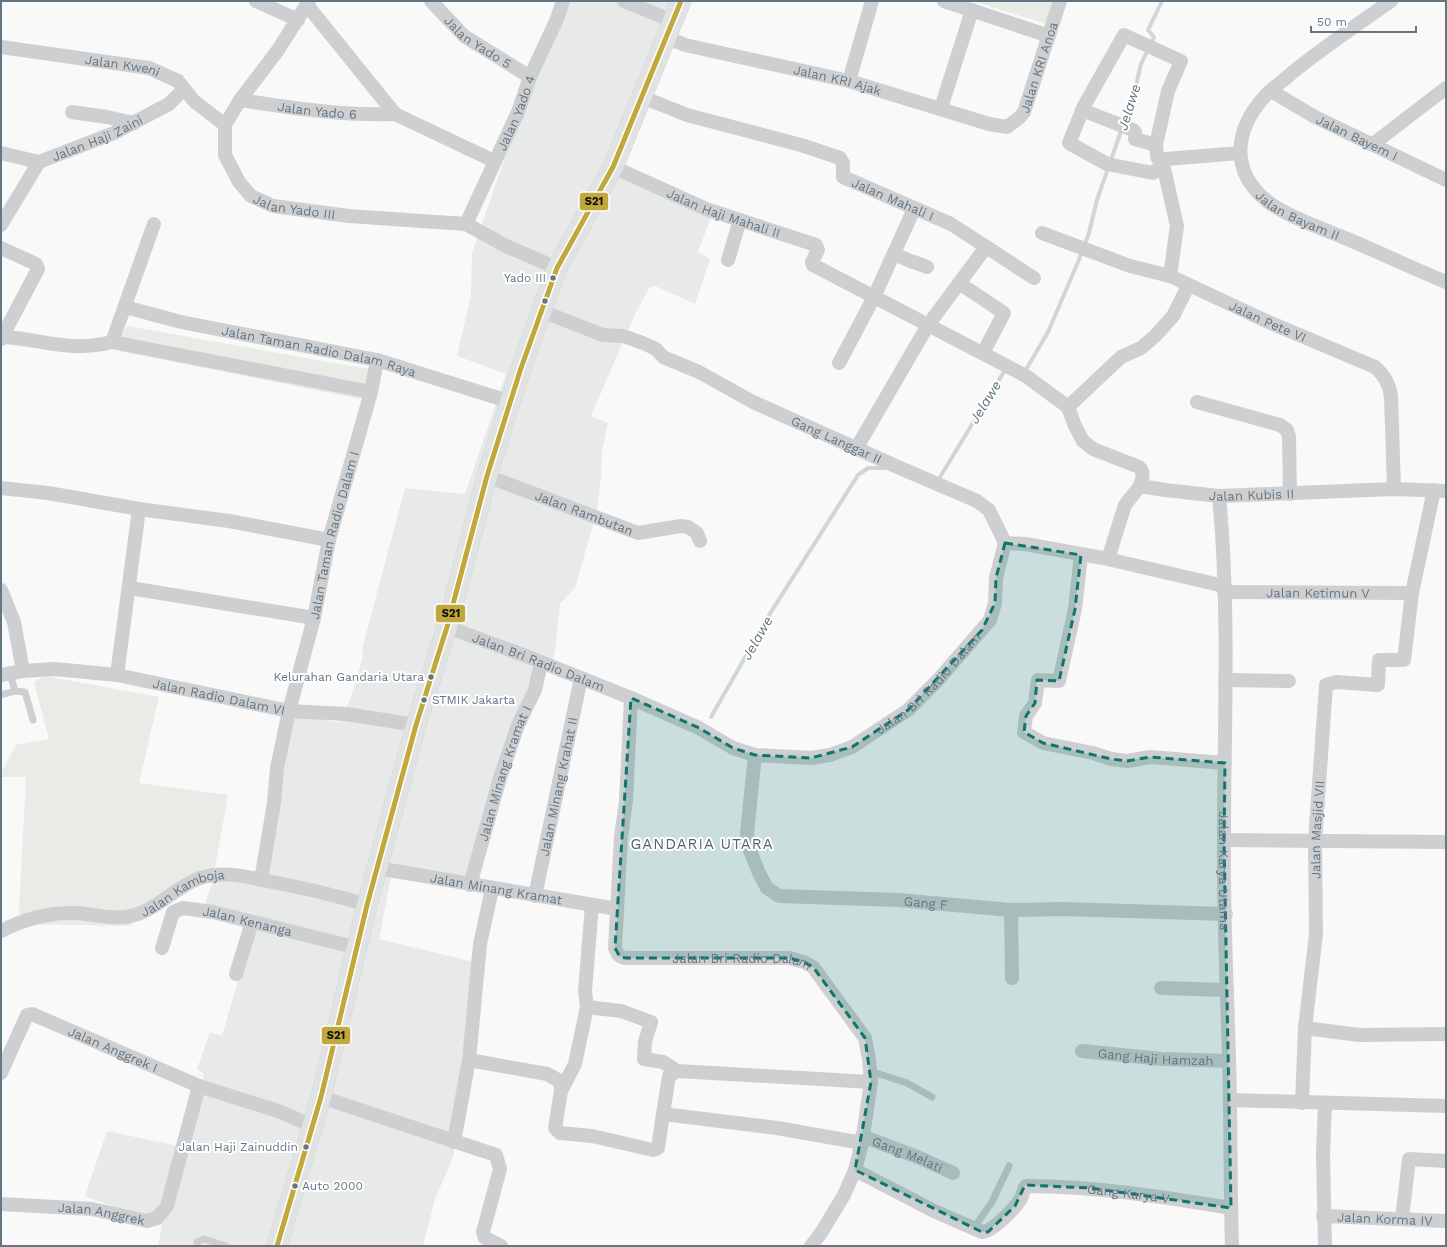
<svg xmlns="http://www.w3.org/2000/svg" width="1447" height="1247" font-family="'Work Sans',sans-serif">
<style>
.built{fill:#e8e9e9}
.green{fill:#e8ebe6}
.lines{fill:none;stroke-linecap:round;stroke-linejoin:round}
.stream{stroke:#ced6d9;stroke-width:4}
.secondary-casing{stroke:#d5d6d7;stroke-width:21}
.service{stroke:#cecfd0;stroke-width:7}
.minor{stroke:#cecfd0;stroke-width:14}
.secondary{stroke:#e1e2e2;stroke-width:20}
.bus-1-casing{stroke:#fff;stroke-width:8}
.bus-1{stroke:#c1a83c;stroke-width:5}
.marked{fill:#0f766e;fill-opacity:0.2;stroke:#0f766e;stroke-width:3;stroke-dasharray:8 5;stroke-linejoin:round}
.bus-dot{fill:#657683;stroke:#fff;stroke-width:1.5}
.labels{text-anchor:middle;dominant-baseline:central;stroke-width:4;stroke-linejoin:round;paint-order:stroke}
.bus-label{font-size:12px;fill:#657683;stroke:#fff;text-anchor:end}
.street-label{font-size:13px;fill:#657683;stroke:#fff}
.water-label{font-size:14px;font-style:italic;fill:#60757c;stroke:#fff}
.quarter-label{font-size:15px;letter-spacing:1px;fill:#57646e;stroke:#fff}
.line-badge{stroke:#fff;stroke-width:1.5}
.pale-badge-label{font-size:11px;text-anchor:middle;font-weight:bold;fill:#111}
</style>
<rect width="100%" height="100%" fill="#f9f9f9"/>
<path class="built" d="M562,1H685L619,171L713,212L698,252L710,259L695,304L655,286L650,287L635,314L591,416L608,423L602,450L601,476L597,511L575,588L560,604L555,653L537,696L517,738L476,885L393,866L379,939L482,964L454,1134V1155L435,1199L423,1246H158L162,1225L85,1196L107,1131L183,1147L204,1074L197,1069L210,1032L222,1036L253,929L202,913L213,880L264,882L293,714L339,723L350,700L363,656L362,649L405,488L465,494L506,374L457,356L471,295L472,253L509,146Z"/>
<g class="green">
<path d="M973,1H1054L1046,24Z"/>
<path d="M127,326L368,369L370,391L360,399L119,351L121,338Z"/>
<path d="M45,676L159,697L139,783L228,795L214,873L129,926L23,924L19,910L26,777H1V773L16,745L49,739L34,682Z"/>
</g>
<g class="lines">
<g class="stream">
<path d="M1024,373L1048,332L1078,262L1089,233L1097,200L1134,94L1141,64L1154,37L1148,30L1162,1"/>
<path d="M937,482L1005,370L1008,372"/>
<path d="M711,717L771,612L858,475L868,468H884"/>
</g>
<g class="secondary-casing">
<path id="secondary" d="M277,1246L321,1097L367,905L416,725L447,627L487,476L521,368L557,268L613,167L681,1"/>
</g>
<g class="service">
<path d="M15,691L25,692L33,720"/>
<path d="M1,695L15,691L10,673"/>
<path d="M870,1071L907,1083L932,1097"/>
<path d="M973,1229L992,1202L1009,1166"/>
<path d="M197,1242L204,1239L226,1246"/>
</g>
<g class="minor">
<path d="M256,1L298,20"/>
<path id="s1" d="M309,1L278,50L240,100L225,125V155L239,182L251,196L273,206L349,216L466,224L506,246L557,268"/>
<path id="s2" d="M431,1L464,36L530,77"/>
<path d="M624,1L673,21"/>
<path d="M944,1L1049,36"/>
<path id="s3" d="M1391,1C1358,24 1324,47 1293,72C1284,80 1274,87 1265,96C1235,129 1229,170 1267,201C1285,216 1329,231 1352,241C1383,254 1414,269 1446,282"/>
<path d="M307,5L395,114L494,161"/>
<path d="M1124,35L1181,61L1168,91L1156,145L1157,157L1163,164L1153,173L1107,164L1069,143L1084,106Z"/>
<path id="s4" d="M666,37L685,45L849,81L989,124L1007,127L1020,117L1024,112L1060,1"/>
<path id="s5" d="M1,47L149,68L178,81L194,101L225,125"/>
<path d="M849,81L872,1"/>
<path id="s6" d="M1271,91L1315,117L1446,180"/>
<path id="s7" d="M642,97L687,115L801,145L840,158L843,163V177L951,224L1034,278"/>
<path id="s8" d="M240,100C291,108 343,116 395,114"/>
<path d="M941,108L972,10"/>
<path d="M1082,110L1133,130L1135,132V139L1156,145"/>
<path d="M72,112L107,117L134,123"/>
<path d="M1373,144L1446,88"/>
<path id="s9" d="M1,153L39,162L114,133L169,104L184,89"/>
<path id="s10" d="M613,167L706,209L816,245L818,250L812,262L813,265L1026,376L1068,407L1075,426L1083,441L1093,449L1139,467C1145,473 1142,479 1140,486"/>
<path id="s11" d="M466,224L518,112L530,77L557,19L563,1"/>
<path d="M1,225L39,162"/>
<path id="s12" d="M1042,233L1130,266L1170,276L1264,320L1375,367C1385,376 1389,384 1391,396L1394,489"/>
<path d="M1,248L36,264L38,269L1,339"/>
<path d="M894,253C904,260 915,262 927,267"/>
<path d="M728,260L740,220"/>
<path d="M1170,276L1177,226L1163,164L1166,159L1240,153"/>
<path d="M959,283L1004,313L983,353"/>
<path id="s13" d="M125,307L181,322L377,360L511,402"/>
<path id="s14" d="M541,311L603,335L623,336L643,343L656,349L663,357L699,372L753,402L900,468L977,501L989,510L1005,543"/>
<path d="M2,337C44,339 68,353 112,342L371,392"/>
<path d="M112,342L154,224"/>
<path d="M839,363L874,297L914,209"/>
<path d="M1197,402L1280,425L1287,430L1289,437L1290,494"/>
<path d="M1068,407L1121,357L1141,348L1155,336L1173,316L1188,286"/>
<path d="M856,449L928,325L986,247"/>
<path id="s15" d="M487,476L638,533L681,526L688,527L697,533L700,541"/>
<path d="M1,488L48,493L139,509L229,521L329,540"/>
<path id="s16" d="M1219,496C1230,610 1224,725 1224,839C1223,912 1227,985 1229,1058C1231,1120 1230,1183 1232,1246"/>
<path d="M1005,543L1025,544L1103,558L1224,586"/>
<path d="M1081,555L1075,609L1059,681L1038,680L1035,703L1026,716L1024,732L1043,743L1093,753L1111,759L1127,761L1150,757L1225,763"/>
<path id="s17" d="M1108,559L1125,505L1140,486L1165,490L1219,496L1394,489L1446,491"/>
<path d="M130,588L314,618"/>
<path d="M1,590L14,622L23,671"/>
<path id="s18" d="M1224,592L1412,593"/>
<path id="s19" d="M447,627L526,656L631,698L699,728L733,748L755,755L811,758L830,755L852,747L908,710L938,680L990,620L995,603L996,578L1005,543"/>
<path id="s20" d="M1,675L23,671L55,669L117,675L289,711L346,714L416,725"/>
<path d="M117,675L139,509"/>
<path d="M1225,680L1289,681"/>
<path id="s21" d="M631,698L626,801L621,837L615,948C618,955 619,957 626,958H789L804,962L813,967L865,1038L869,1059L871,1082L862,1143L855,1170L844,1195L821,1233L811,1246"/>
<path id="s22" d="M755,755L747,833L749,848L759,873L767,888L779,896L898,900L1011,910L1063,909L1226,914"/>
<path d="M1224,840L1446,842"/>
<path id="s23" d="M377,868L617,909"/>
<path id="s24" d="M261,880L274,803L277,768L289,711L314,618L329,540L371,392L377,360"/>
<path id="s25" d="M470,885L500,778L518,725L535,690L541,663"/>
<path id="s26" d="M535,896L581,678"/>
<path d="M1011,910L1012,978"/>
<path id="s27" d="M1,931C26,918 49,912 77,913C92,914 110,919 125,917C154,914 174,887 200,878C225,870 247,877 272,882C304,888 335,895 367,905"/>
<path id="s28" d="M162,948L173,912L183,908L213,912L358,948"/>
<path d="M236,974L252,922"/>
<path d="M1161,988L1227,990"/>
<path d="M587,1007L621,1011L651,1022L645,1042L644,1059L663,1062L677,1071"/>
<path d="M1305,1028L1359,1035L1446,1034"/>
<path id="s29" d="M1082,1051L1162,1059L1229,1061"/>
<path d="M469,1060L547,1074L560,1081L561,1091L555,1128L560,1133L592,1136L653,1150L658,1148L663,1114"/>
<path id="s30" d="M1,1073L27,1015L32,1014L199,1086L281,1112L312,1126"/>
<path d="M561,1091L575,1064L587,1007L585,991L592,905"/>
<path d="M321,1097L496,1155L500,1169L483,1232L485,1238L501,1246"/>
<path d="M1230,1100L1446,1106"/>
<path id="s31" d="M1302,1103L1305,1028L1316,934L1315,841L1326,685L1336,682L1378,685L1379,660H1404L1412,593L1434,490"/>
<path id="s32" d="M862,1136L920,1158L953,1173"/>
<path d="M454,1142L469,1060L480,944L492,889"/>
<path d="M862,1143L777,1128L663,1114L669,1076L677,1071L871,1082"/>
<path id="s33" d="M855,1170L934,1211L982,1232C992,1232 1014,1209 1020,1200C1023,1196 1023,1190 1026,1186C1095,1186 1163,1197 1231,1208"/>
<path id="s34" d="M1,1204L92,1209L147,1221L157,1218L167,1206L199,1086"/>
<path id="s35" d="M1323,1216L1446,1221"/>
<path d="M1402,1219L1409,1159L1446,1161"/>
<path d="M1325,1246L1323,1153L1325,1104"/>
</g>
<use href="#secondary" class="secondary"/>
<g class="bus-1-casing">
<path id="bus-1" d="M277,1246L321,1097L367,905L416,725L447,627L487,476L521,368L557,268L613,167L681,1"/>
</g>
<use href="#bus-1" class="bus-1"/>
</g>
<path class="marked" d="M1005,543L1081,555L1075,609L1059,681L1037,680L1035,703L1026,716L1024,732L1043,743L1111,759L1127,761L1150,757L1225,763L1224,840L1231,1208L1090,1188L1025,1185L1015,1206L988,1232H982L855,1170L871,1082L865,1038L813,967L804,962L789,958H626L620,957L615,948L631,698L699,728L733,748L755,755L811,758L852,747L908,710L982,630L995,603L996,578Z"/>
<g class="bus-dot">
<circle cx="553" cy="278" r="3.5"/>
<circle cx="545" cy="301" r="3.5"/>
<circle cx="431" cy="677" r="3.5"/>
<circle cx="424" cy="700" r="3.5"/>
<circle cx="306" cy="1147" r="3.5"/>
<circle cx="295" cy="1186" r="3.5"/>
</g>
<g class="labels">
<g class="bus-label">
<text x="546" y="278">Yado III</text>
<text x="424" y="677">Kelurahan Gandaria Utara</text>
<text x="432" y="700" text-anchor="start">STMIK Jakarta</text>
<text x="298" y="1147">Jalan Haji Zainuddin</text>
<text x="302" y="1186" text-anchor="start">Auto 2000</text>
</g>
<g class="street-label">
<text stroke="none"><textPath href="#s2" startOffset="63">Jalan Yado 5</textPath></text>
<text stroke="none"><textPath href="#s5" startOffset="123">Jalan Kweni</textPath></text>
<text stroke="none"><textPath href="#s4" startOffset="423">Jalan KRI Anoa</textPath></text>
<text stroke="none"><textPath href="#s4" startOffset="177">Jalan KRI Ajak</textPath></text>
<text stroke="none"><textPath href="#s8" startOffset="78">Jalan Yado 6</textPath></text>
<text stroke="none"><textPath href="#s11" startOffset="122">Jalan Yado 4</textPath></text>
<text stroke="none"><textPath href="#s6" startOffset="98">Jalan Bayem I</textPath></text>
<text stroke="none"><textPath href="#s9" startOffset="102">Jalan Haji Zaini</textPath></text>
<text stroke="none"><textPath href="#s7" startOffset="282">Jalan Mahali I</textPath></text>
<text stroke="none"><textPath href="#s1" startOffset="274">Jalan Yado III</textPath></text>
<text stroke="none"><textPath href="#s10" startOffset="120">Jalan Haji Mahali II</textPath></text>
<text stroke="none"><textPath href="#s3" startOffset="312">Jalan Bayam II</textPath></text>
<text stroke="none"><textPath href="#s12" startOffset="243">Jalan Pete VI</textPath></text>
<text stroke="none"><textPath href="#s13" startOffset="199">Jalan Taman Radio Dalam Raya</textPath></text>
<text stroke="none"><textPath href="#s14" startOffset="325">Gang Langgar II</textPath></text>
<text stroke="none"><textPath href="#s17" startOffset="193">Jalan Kubis II</textPath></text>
<text stroke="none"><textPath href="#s15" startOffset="104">Jalan Rambutan</textPath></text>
<text stroke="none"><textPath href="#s24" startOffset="353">Jalan Taman Radio Dalam I</textPath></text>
<text stroke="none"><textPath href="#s18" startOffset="94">Jalan Ketimun V</textPath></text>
<text stroke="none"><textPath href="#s19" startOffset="98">Jalan Bri Radio Dalam</textPath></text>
<text stroke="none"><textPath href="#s19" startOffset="533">Jalan Bri Radio Dalam</textPath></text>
<text stroke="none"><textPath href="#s20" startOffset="221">Jalan Radio Dalam VI</textPath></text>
<text stroke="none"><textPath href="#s25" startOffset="117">Jalan Minang Kramat I</textPath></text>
<text stroke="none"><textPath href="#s26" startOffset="112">Jalan Minang Krahat II</textPath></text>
<text stroke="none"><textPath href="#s31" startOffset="274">Jalan Masjid VII</textPath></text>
<text stroke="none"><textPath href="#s16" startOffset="375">Jalan Karya Utama</textPath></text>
<text stroke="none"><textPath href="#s23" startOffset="121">Jalan Minang Kramat</textPath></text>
<text stroke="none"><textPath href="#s27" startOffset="191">Jalan Kamboja</textPath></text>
<text stroke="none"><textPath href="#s22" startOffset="299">Gang F</textPath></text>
<text stroke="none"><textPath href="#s28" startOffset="114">Jalan Kenanga</textPath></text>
<text stroke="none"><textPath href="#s21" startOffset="383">Jalan Bri Radio Dalam</textPath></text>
<text stroke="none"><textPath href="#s30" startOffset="157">Jalan Anggrek I</textPath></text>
<text stroke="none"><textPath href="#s29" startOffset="74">Gang Haji Hamzah</textPath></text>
<text stroke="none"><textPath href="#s32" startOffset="49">Gang Melati</textPath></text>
<text stroke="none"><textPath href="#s33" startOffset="310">Gang Karya V</textPath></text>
<text stroke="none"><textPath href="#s34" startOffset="101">Jalan Anggrek</textPath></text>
<text stroke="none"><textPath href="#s35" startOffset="62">Jalan Korma IV</textPath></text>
</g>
<g class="water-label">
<text transform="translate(1129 107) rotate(-73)">Jelawe</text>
<text transform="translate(985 402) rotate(-58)">Jelawe</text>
<text transform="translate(757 638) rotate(-60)">Jelawe</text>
</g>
<g class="quarter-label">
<text x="702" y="844">GANDARIA UTARA</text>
</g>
</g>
<g class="line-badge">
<rect x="579" y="192" width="30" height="19" rx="4" fill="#c1a83c"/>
<rect x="435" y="604" width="31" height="19" rx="4" fill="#c1a83c"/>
<rect x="321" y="1026" width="30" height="19" rx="4" fill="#c1a83c"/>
</g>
<g class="pale-badge-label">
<text x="594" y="205">S21</text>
<text x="451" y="617">S21</text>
<text x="336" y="1039">S21</text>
</g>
<rect width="1447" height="1247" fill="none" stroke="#657683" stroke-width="4"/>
<path d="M1311 26v6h105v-6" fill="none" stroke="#657683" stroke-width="2"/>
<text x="1317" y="26" font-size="12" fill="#657683" stroke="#ffffff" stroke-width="3" paint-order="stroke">50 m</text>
</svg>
